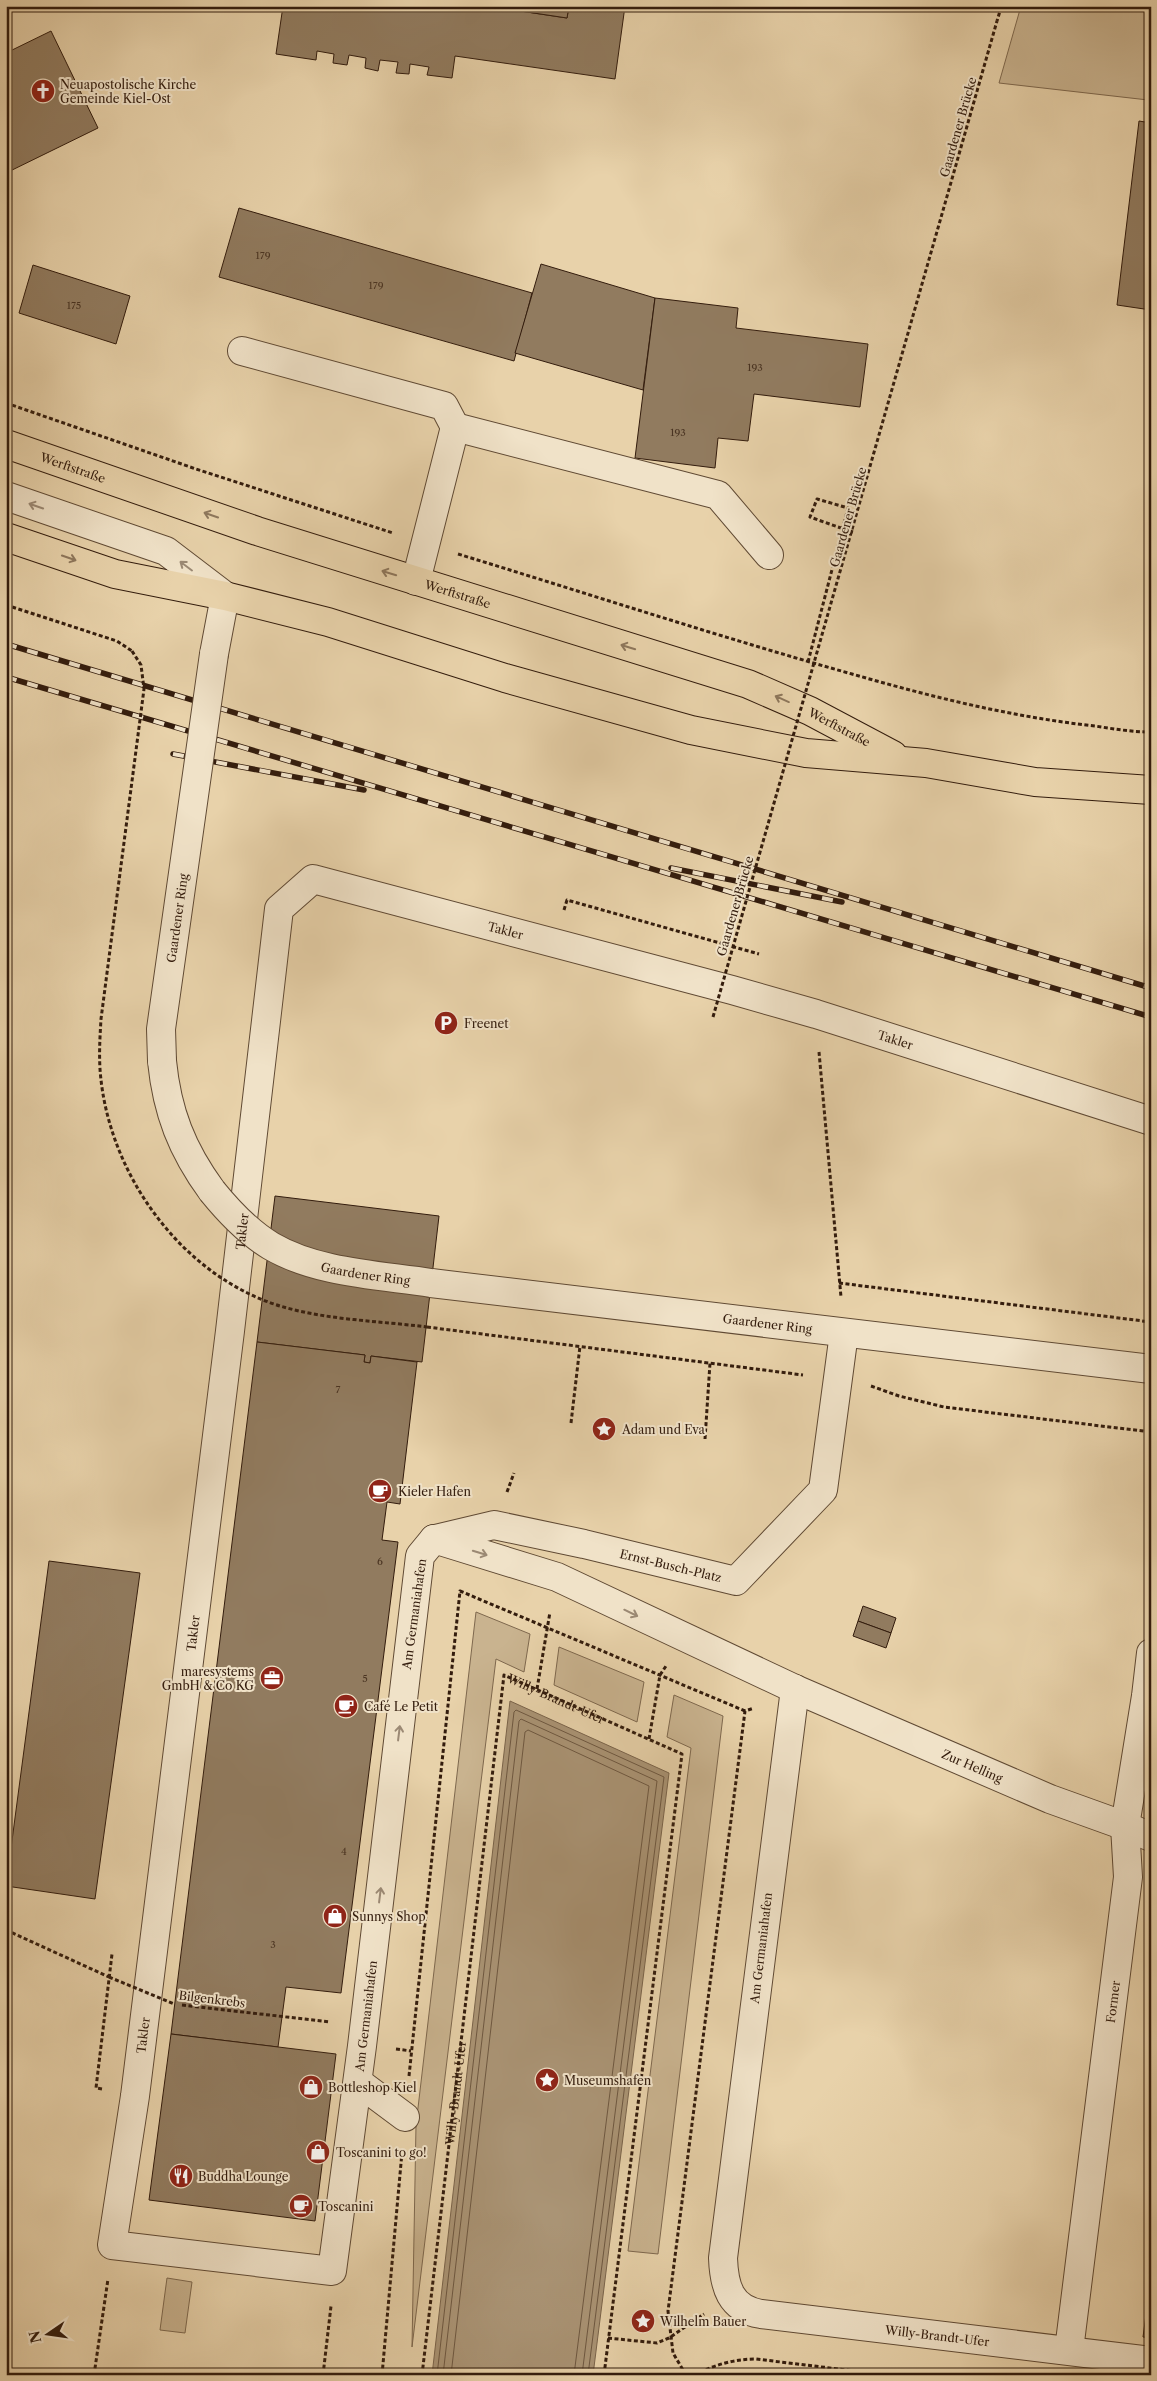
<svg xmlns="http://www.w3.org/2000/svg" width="1157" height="2381" font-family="'Libre Caslon Text',serif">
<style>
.green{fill:#c9b38f;stroke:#7e684e}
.water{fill:#aa9475;stroke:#7a644b}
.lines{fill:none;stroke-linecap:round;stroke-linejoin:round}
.shore{stroke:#6e5841;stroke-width:1}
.building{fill:#917b5f;stroke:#331c0d}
.minor-casing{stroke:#604a34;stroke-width:30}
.major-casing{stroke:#331c0d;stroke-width:30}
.path{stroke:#331c0d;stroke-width:3;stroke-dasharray:4 2.5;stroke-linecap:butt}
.minor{stroke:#f0e2c8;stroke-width:28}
.major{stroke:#e8d2aa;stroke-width:28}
.rail-casing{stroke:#331c0d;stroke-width:5.5}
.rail{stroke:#f0e2c8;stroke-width:4;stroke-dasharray:11;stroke-linecap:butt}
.minor-bridge-casing{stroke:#604a34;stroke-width:30;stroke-linecap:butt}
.path-bridge{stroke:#331c0d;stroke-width:3;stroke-dasharray:4 2.5;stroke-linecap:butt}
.minor-bridge{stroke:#f0e2c8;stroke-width:28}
.oneway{stroke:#9b8974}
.oneway2{stroke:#8e775c}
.labels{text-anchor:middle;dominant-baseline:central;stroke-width:4;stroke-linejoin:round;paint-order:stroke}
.number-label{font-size:10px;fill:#4a3422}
.poi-label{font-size:12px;fill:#331c0d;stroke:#f0e2c8;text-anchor:start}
.street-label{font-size:12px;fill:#331c0d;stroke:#f0e2c8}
</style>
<rect width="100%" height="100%" fill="#e8d2aa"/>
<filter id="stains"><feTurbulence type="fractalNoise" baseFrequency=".004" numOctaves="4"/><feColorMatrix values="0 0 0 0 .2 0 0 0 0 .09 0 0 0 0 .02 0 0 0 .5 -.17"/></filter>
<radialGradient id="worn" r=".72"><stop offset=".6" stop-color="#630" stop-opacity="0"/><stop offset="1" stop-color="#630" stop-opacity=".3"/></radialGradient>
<g class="green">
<path d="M1021,6H1151V78L1148,100L999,83Z"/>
<path d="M476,1612L530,1634L524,1672L496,1659L412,2347L416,2125Z"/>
<path d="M559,1647L644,1682L637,1722L554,1685Z"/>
<path d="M674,1695L723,1716L658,2254L628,2251L691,1748L667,1737Z"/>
<path d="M167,2278L192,2282L185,2333L160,2330Z"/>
</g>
<path class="water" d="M510,1701L669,1773L593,2375H432Z"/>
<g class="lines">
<g class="shore">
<path d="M437,2375L514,1712L516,1710L664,1777L588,2375"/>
<path d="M443,2375L519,1721L521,1719L657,1781L582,2375"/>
<path d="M451,2375L525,1732L528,1730L649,1786L574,2375"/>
</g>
</g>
<g class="building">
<path d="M283,6H487L567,18L569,6H625L615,79L455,56L452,78L427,75L429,67L410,64L409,74L396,73L398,62L380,60L378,71L365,68L366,58L349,55L347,65L333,63L334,54L317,51L316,60L276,54Z"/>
<path d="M487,6H569L567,18Z"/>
<path d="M51,31L98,128L6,173V53Z"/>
<path d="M1139,121L1151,123V310L1117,305Z"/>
<path d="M239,208L532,293L514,361L219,277Z"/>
<path d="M541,264L655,298L643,390L515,353Z"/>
<path d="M33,265L130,296L116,344L19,313Z"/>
<path d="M655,298L738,308L736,328L868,344L860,407L754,394L748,441L718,438L715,468L635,458Z"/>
<path d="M275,1196L439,1216L422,1362L371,1356L370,1363L364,1362L365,1355L257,1342Z"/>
<path d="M257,1342L365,1355L364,1362L370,1363L371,1356L417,1362L400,1504L387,1502L382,1540L398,1542L341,1993L286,1987L278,2047L171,2034Z"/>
<path d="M49,1561L140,1573L95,1899L6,1886Z"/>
<path d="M863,1606L896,1618L891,1633L858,1621Z"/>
<path d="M858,1621L891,1633L886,1648L853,1636Z"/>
<path d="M171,2034L336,2054L315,2221L149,2200Z"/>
<path d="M1151,2277V2338L1143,2337Z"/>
</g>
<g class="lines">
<g class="minor-casing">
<g id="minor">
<path d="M242,351L444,406L455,427L416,581"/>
<path d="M455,427L718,495L769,555"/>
<path d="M6,496L166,551L225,596L214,654"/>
<path d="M162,1061C167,1112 182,1150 212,1191"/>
<path id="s2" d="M431,1283L1151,1369"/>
<path id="s3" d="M434,1539L420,1556L362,2046L332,2271L112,2245L135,2096L230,1331L279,909L313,879L732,990L816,1014L1151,1121"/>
<path id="s4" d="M434,1539L557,1577L795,1689L1050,1799L1125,1826L1151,1837"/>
<path id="s5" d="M435,1539L494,1525L584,1544L736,1581L823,1490L844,1333"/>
<path id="s6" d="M795,1689L723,2258C724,2286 730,2309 761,2314L1151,2361"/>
<path d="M358,2082L405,2117"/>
<path id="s7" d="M1069,2350L1128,1877L1125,1826L1146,1696L1151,1653"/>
</g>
</g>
<g class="major-casing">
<g id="major">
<path id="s8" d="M6,444L257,531L748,684L810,711L893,755"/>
<path d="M6,537L115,574L225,596L328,622L505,678L691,730L806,753L926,763L1035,782L1151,790"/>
</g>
</g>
<g class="path">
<path d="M983,6L1000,11L997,21"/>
<path d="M6,403L196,469L393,533"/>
<path d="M458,554C589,594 720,637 852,674C932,697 1012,717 1095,726C1114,729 1132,732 1151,732"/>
<path d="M6,605L117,641L132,651"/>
<path d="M808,662L848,508L817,499L810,517L838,527"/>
<path d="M564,910L567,900L759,954"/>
<path d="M819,1052L841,1297"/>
<path d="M839,1283L1151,1322"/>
<path d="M427,1327L803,1375"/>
<path d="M871,1386L899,1396L944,1407L1151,1432"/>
<path d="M571,1423L580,1346"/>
<path d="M705,1439L710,1363"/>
<path d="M507,1492L514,1473"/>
<path d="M537,1689L550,1612"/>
<path d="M649,1739L660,1675L666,1666"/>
<path d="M6,1930L109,1977"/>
<path d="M182,2005L330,2022"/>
<path d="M396,2049L411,2051"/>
<path d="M409,2076L460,1591L745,1711"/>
<path d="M102,2089L96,2088L112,1954"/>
<path d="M608,2338L657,2343L669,2338L704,2314"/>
<path d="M94,2375L108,2279"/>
<path d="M323,2375L331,2306"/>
<path d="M382,2375L402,2152"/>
<path id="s1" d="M422,2375L504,1675L682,1754L604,2375"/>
<path d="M686,2375L673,2353L668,2311L745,1711L754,1708"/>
<path d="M694,2375C715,2365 733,2359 756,2359L888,2375"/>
</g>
<use href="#minor" class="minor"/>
<use href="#major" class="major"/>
<g class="rail-casing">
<g id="rail">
<path d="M6,644L1151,988"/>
<path d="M6,677L1151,1017"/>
<path d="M173,754L364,790"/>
<path d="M671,868L842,902"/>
</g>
</g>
<use href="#rail" class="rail"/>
<g class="minor-bridge-casing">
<g id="minor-bridge">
<path id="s9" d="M162,1061L161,1029L214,654"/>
<path id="s10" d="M212,1191C229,1212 248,1232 271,1246C317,1273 379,1275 431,1283"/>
</g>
</g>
<g class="path-bridge">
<path d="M838,527L853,532"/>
<path d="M132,651L141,665L144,689L101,1019C100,1036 99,1052 100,1069C107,1172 180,1275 280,1306C326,1320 380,1321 427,1327"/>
<path d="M713,1017L997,21"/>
<path d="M109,1977L174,2004"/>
</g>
<use href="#minor-bridge" class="minor-bridge"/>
</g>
<defs><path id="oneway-shaft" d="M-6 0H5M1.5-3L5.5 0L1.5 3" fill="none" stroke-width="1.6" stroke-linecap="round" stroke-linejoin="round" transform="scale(1.25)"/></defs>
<g class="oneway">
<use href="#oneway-shaft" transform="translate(36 506) rotate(-161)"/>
<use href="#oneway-shaft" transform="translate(186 566) rotate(-143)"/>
<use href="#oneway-shaft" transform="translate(480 1553) rotate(17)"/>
<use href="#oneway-shaft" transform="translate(631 1613) rotate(26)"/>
<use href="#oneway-shaft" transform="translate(399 1733) rotate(-83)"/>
<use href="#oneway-shaft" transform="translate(380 1895) rotate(-83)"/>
</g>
<g class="oneway2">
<use href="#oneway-shaft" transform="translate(211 515) rotate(-161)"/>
<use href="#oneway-shaft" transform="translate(69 558) rotate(19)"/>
<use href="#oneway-shaft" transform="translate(389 573) rotate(-163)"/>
<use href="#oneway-shaft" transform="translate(628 647) rotate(-163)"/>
<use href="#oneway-shaft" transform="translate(782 699) rotate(-156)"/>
</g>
<defs>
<g id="church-disc" transform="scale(1.25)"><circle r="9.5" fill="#8f2418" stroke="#f0e2c8"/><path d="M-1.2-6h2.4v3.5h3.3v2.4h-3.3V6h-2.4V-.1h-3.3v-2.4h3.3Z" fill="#fff"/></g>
<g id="parking-disc" transform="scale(1.25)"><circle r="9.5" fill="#8f2418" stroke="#f0e2c8"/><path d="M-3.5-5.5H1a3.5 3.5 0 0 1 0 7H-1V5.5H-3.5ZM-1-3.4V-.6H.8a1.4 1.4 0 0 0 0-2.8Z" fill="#fff"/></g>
<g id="sight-disc" transform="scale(1.25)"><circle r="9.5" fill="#8f2418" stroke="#f0e2c8"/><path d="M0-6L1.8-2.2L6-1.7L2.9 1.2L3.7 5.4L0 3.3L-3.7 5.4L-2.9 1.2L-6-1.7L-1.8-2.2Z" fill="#fff"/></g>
<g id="cafe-disc" transform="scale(1.25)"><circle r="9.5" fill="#8f2418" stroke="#f0e2c8"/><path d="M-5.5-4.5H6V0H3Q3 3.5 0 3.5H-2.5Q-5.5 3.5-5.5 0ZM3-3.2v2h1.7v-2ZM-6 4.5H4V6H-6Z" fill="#fff"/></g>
<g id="office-disc" transform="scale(1.25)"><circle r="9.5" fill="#8f2418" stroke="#f0e2c8"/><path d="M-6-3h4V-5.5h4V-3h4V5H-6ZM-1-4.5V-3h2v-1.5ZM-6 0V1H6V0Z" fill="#fff"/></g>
<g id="shop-disc" transform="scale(1.25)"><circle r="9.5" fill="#8f2418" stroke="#f0e2c8"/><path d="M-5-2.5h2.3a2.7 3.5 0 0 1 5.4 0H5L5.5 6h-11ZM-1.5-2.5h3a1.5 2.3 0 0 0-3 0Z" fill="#fff"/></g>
<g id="restaurant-disc" transform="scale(1.25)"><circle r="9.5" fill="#8f2418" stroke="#f0e2c8"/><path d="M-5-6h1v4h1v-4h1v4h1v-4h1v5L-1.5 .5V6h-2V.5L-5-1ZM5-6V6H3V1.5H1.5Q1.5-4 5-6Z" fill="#fff"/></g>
</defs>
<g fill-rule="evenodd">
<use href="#church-disc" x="43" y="91"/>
<use href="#parking-disc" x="446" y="1023"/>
<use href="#sight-disc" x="604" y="1429"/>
<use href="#cafe-disc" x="380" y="1491"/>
<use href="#office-disc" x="272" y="1678"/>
<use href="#cafe-disc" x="346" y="1706"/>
<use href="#shop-disc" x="335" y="1916"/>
<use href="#sight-disc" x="547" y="2080"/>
<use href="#shop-disc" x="311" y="2087"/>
<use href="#shop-disc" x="318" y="2152"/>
<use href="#restaurant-disc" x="181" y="2176"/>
<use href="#cafe-disc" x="301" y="2206"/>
<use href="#sight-disc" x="643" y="2321"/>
</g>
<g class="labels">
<g class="number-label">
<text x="263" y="255">179</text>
<text x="376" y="285">179</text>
<text x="74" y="305">175</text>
<text x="755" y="367">193</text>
<text x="678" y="432">193</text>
<text x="338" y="1389">7</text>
<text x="380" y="1561">6</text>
<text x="365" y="1678">5</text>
<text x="344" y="1851">4</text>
<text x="273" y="1944">3</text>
</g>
<g class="poi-label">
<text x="60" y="84">Neuapostolische Kirche<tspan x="60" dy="14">Gemeinde Kiel-Ost</tspan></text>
<text x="464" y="1023">Freenet</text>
<text x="622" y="1429">Adam und Eva</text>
<text x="398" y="1491">Kieler Hafen</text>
<text x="254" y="1671" text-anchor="end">maresystems<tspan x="254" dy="14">GmbH &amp; Co KG</tspan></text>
<text x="364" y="1706">Café Le Petit</text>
<text x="352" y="1916">Sunnys Shop</text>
<text x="564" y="2080">Museumshafen</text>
<text x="328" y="2087">Bottleshop Kiel</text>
<text x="336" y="2152">Toscanini to go!</text>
<text x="198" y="2176">Buddha Lounge</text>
<text x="318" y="2206">Toscanini</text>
<text x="660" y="2321">Wilhelm Bauer</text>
</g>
<g class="street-label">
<text transform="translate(958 127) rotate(-74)">Gaardener Brücke</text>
<text stroke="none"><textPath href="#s8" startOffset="71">Werftstraße</textPath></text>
<text transform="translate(848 517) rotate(-74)">Gaardener Brücke</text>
<text stroke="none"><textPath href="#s8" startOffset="476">Werftstraße</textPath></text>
<text stroke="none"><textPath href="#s8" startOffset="881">Werftstraße</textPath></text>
<text transform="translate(735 906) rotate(-74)">Gaardener Brücke</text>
<text stroke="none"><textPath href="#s9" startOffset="144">Gaardener Ring</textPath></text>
<text stroke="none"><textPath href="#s3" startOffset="2555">Takler</textPath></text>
<text stroke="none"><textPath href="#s3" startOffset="2960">Takler</textPath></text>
<text stroke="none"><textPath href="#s3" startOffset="1986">Takler</textPath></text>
<text stroke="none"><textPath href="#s10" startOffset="180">Gaardener Ring</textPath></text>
<text stroke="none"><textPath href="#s2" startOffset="339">Gaardener Ring</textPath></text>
<text stroke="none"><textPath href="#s5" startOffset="242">Ernst-Busch-Platz</textPath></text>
<text transform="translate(414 1614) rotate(-82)">Am Germaniahafen</text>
<text stroke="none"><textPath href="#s3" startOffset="1581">Takler</textPath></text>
<text stroke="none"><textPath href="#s1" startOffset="762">Willy-Brandt-Ufer</textPath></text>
<text stroke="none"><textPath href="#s4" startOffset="585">Zur Helling</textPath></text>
<text transform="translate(761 1948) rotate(-83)">Am Germaniahafen</text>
<text transform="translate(212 1999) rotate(7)">Bilgenkrebs</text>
<text stroke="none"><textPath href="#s7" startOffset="351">Former</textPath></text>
<text transform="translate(366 2016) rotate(-83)">Am Germaniahafen</text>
<text stroke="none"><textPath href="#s3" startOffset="1176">Takler</textPath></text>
<text stroke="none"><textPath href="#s1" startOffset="284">Willy-Brandt-Ufer</textPath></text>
<text stroke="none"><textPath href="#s6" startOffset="826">Willy-Brandt-Ufer</textPath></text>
</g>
</g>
<rect width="1157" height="2381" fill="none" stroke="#e8d2aa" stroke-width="25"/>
<rect x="8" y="8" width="1142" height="2366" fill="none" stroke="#331c0d" stroke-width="2.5"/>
<rect x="12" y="12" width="1132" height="2356" fill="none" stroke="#331c0d"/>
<g transform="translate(48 2334) rotate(257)" stroke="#f0e2c8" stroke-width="4" paint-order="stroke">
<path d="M0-4L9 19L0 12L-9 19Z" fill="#331c0d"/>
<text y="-8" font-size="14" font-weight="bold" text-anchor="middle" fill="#331c0d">N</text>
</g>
<rect width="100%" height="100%" filter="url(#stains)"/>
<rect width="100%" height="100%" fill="url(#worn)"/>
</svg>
